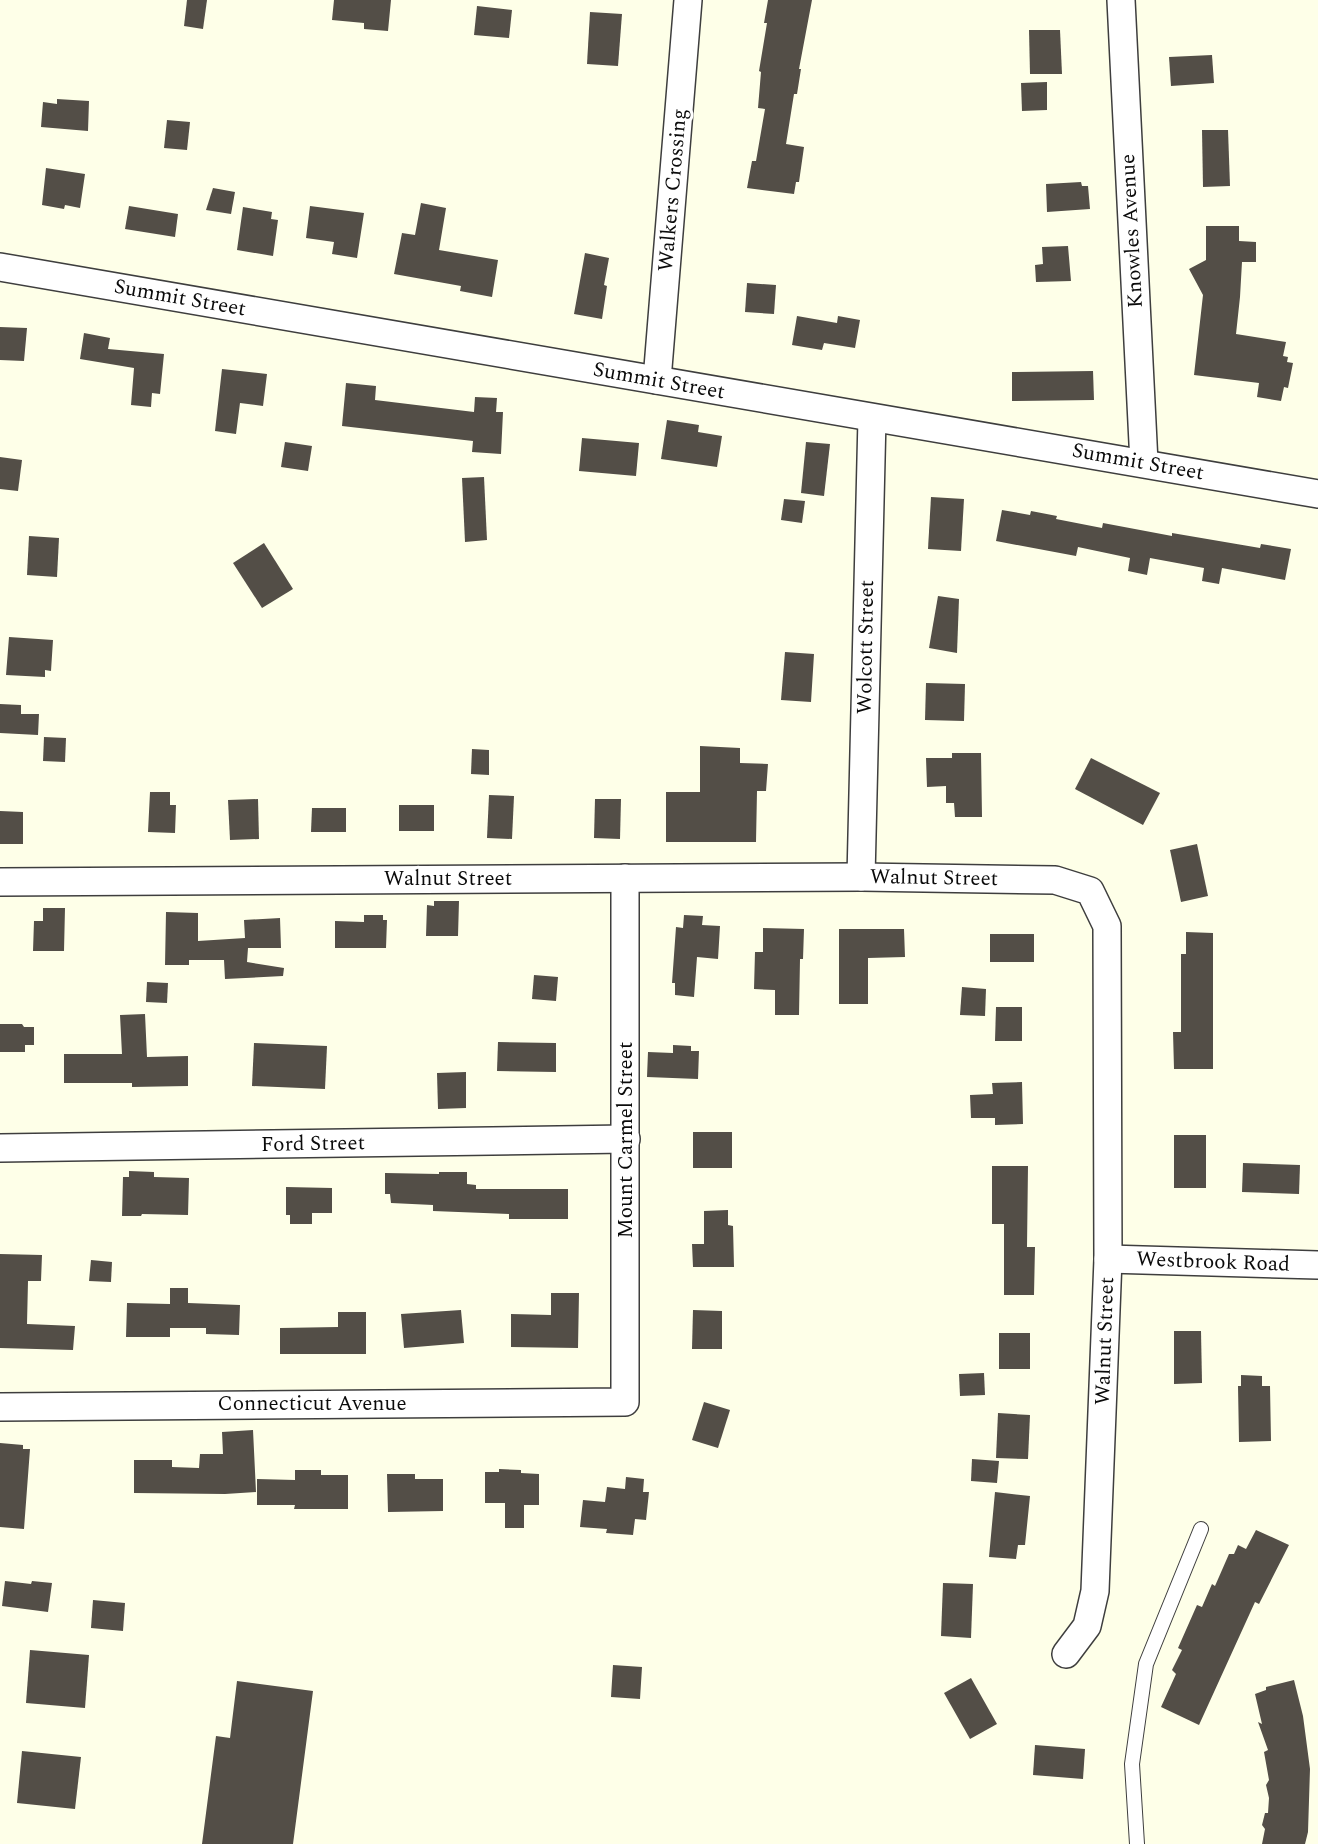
<svg xmlns="http://www.w3.org/2000/svg" width="1318" height="1844" font-family="Spectral,serif">
<style>
.building{fill:#534e47}
.lines{fill:none;stroke-linecap:round;stroke-linejoin:round}
.lane-casing{stroke:#3e3e3e;stroke-width:16}
.street-casing{stroke:#3e3e3e;stroke-width:30}
.lane{stroke:#fff;stroke-width:14}
.street{stroke:#fff;stroke-width:27}
.labels{text-anchor:middle;dominant-baseline:central;stroke-width:6;stroke-linejoin:round;paint-order:stroke}
.street-label{font-size:21px;fill:#0b0b0b;stroke:#fff}
</style>
<rect width="100%" height="100%" fill="#feffe8"/>
<g class="building">
<path d="M187,0H207L203,29L184,26Z"/>
<path d="M334,0H391L388,31L364,29V23L332,20Z"/>
<path d="M768,0H812L799,69H801L797,94H794L786,144L804,147L799,182H796L794,194L747,188L752,161H756L765,109L758,108L761,72L759,71L767,23H764Z"/>
<path d="M477,6L512,10L509,38L474,35Z"/>
<path d="M590,12L622,14L618,66L587,64Z"/>
<path d="M1029,30H1060L1062,74H1030Z"/>
<path d="M1212,55L1214,83L1171,86L1169,57Z"/>
<path d="M1047,82V110L1022,111L1021,83Z"/>
<path d="M57,99L89,101L88,131L41,127L43,102L57,104Z"/>
<path d="M167,120L190,122L187,150L164,148Z"/>
<path d="M1202,130H1228L1230,186L1203,187Z"/>
<path d="M46,168L85,174L80,208L65,205L64,209L42,205Z"/>
<path d="M1081,182L1082,186H1088L1090,209L1047,212L1046,184Z"/>
<path d="M213,188L235,192L231,214L206,210Z"/>
<path d="M421,203L446,208L439,250L498,260L492,297L460,291L461,286L394,274L402,233L415,235Z"/>
<path d="M129,206L178,214L175,237L125,229Z"/>
<path d="M310,206L364,213L357,258L332,254L334,242L306,238Z"/>
<path d="M243,207L272,212L271,219L278,220L273,256L237,250Z"/>
<path d="M1206,226H1239V241L1256,242V262H1242L1240,297L1236,334L1286,342L1283,356L1288,357L1287,362L1293,363L1288,388L1284,387L1281,401L1257,397L1259,383L1194,375L1203,295L1189,269L1206,260Z"/>
<path d="M1068,246L1071,281L1036,282L1035,265L1043,264L1042,247Z"/>
<path d="M585,253L609,258L604,285L607,286L602,319L574,314Z"/>
<path d="M747,283L776,285L774,314L745,312Z"/>
<path d="M797,316L837,323L838,316L860,320L855,348L824,343L822,350L792,345Z"/>
<path d="M0,327L27,328L24,361L0,360Z"/>
<path d="M84,333L110,338L108,349L164,354L160,394L152,393L151,407L131,405L134,368L80,359Z"/>
<path d="M222,369L267,374L263,406L240,403L236,434L215,431Z"/>
<path d="M1093,371L1094,400L1012,401V372Z"/>
<path d="M346,383L376,386L375,400L474,412L475,397L497,398L496,412H503L501,454L472,452L473,441L342,426Z"/>
<path d="M667,420L699,425L698,432L722,436L717,467L661,459Z"/>
<path d="M582,438L639,443L636,476L579,471Z"/>
<path d="M285,442L312,446L308,471L281,467Z"/>
<path d="M806,442L830,444L824,496L801,493Z"/>
<path d="M0,457L22,460L18,491L0,489Z"/>
<path d="M484,477L487,540L465,542L462,478Z"/>
<path d="M931,497L964,499L961,551L928,549Z"/>
<path d="M784,499L805,501L802,523L781,520Z"/>
<path d="M1002,510L1030,515L1031,511L1057,516L1056,519L1102,528L1103,523L1172,536V533L1260,548L1261,544L1291,549L1285,580L1222,568L1219,584L1202,581L1204,568L1150,558L1147,575L1128,571L1130,558L1078,547L1076,556L996,541Z"/>
<path d="M29,536L59,538L57,577L27,575Z"/>
<path d="M264,543L293,589L262,608L233,563Z"/>
<path d="M938,596L959,599L957,653L929,648Z"/>
<path d="M9,637L53,640L51,671L45,670V677L6,675Z"/>
<path d="M785,652L814,654L811,702L781,700Z"/>
<path d="M926,683L965,684L964,721L925,720Z"/>
<path d="M0,704L21,705V714H39L38,735L0,733Z"/>
<path d="M44,737L66,738L65,762L43,761Z"/>
<path d="M700,746L740,748V763L768,764L766,791H757L756,842H666V792H700Z"/>
<path d="M472,749L489,750V775L471,774Z"/>
<path d="M952,753H981L982,817H955L954,803H946V786L927,787L926,758H952Z"/>
<path d="M1091,758L1160,793L1143,825L1075,789Z"/>
<path d="M150,792H170V805H176L175,833L148,832Z"/>
<path d="M489,795L514,796L512,839L487,838Z"/>
<path d="M258,799L259,839L230,840L228,800Z"/>
<path d="M595,799H621L620,839L594,838Z"/>
<rect x="399" y="805" width="35" height="26"/>
<path d="M312,808H346V832H311Z"/>
<path d="M0,811L23,812V844H0Z"/>
<path d="M1197,844L1208,896L1181,902L1170,850Z"/>
<path d="M434,901H459L458,936H426L427,905L434,906Z"/>
<path d="M43,908H65L64,951H33L34,921H43Z"/>
<path d="M166,912L198,913V941L245,938L244,920L280,918L281,948H248L247,962L284,968L283,976L225,979L224,960H189V965H165Z"/>
<path d="M364,915H383V920H387L386,948H335V921L364,922Z"/>
<path d="M684,915L703,916L702,925L720,926L718,959L697,957L694,997L675,995V983H672L676,927L683,928Z"/>
<path d="M763,928L804,929L803,959H800L799,1015H775V990L754,989L755,952H763Z"/>
<path d="M839,929H904L905,957L868,958V1004H839Z"/>
<path d="M1186,932L1213,933V1069H1174L1173,1032H1181V954H1186Z"/>
<rect x="990" y="934" width="44" height="28"/>
<path d="M534,975L558,977L556,1001L532,999Z"/>
<path d="M147,982L168,983L167,1003L146,1002Z"/>
<path d="M962,987L986,989L985,1016L960,1015Z"/>
<path d="M996,1007H1022V1041H995Z"/>
<path d="M145,1014L147,1057L188,1056V1086L132,1087V1083H64V1054H122L120,1015Z"/>
<path d="M0,1024H22L24,1027H34V1045H25V1052H0Z"/>
<path d="M498,1042L556,1043V1072L497,1071Z"/>
<path d="M254,1043L327,1046L325,1089L252,1086Z"/>
<path d="M673,1045L691,1046V1051H699L698,1079L647,1077L648,1052L673,1053Z"/>
<path d="M466,1072V1108L438,1109L437,1073Z"/>
<path d="M1022,1082L1023,1124L995,1125V1118H971L970,1095L993,1094L992,1083Z"/>
<rect x="693" y="1132" width="39" height="36"/>
<rect x="1174" y="1135" width="32" height="53"/>
<path d="M1243,1163L1300,1165L1299,1194L1242,1192Z"/>
<path d="M992,1166H1028L1027,1247H1035L1034,1295H1004V1224H992Z"/>
<path d="M129,1171L154,1172V1177L189,1178L188,1215L142,1214L141,1216H122L123,1177H129Z"/>
<path d="M439,1172H467V1184L476,1185V1189H568V1219H509V1214L433,1211V1205L391,1203L390,1194H385V1173L439,1174Z"/>
<path d="M286,1187L332,1188V1213H312V1224H290V1215H286Z"/>
<path d="M728,1210V1225L733,1226L734,1267H693L692,1244H704V1211Z"/>
<path d="M0,1254L42,1255L41,1281H28L27,1324L75,1326L73,1350L0,1348Z"/>
<path d="M91,1260L112,1262L111,1282L89,1281Z"/>
<path d="M170,1288H188V1303L240,1305L239,1335L206,1334V1328H170V1337H126L127,1303L170,1304Z"/>
<path d="M551,1293H579L578,1348L511,1347V1314L551,1315Z"/>
<path d="M461,1310L464,1343L404,1348L401,1314Z"/>
<path d="M693,1310L722,1311V1349H692Z"/>
<path d="M338,1312H366V1354H280V1328L338,1327Z"/>
<path d="M1174,1331H1201L1202,1383L1174,1384Z"/>
<rect x="999" y="1333" width="31" height="36"/>
<path d="M984,1373L985,1395L960,1396L959,1374Z"/>
<path d="M1241,1375L1262,1376V1386H1270L1271,1441L1239,1442L1238,1386H1241Z"/>
<path d="M704,1402L730,1410L718,1448L692,1440Z"/>
<path d="M998,1413L1030,1415L1028,1459L996,1458Z"/>
<path d="M253,1430L256,1492L225,1494L134,1493V1460H172V1467L199,1468L200,1454H223L222,1432Z"/>
<path d="M0,1443L23,1445V1449H30L24,1529L0,1527Z"/>
<path d="M972,1459L999,1461L997,1483L971,1481Z"/>
<path d="M499,1469L521,1470V1473L539,1474V1505H524V1528H505V1503H485V1472H499Z"/>
<path d="M295,1470H321V1475H348V1509H294L295,1505H257V1479L295,1480Z"/>
<path d="M387,1474H415V1479H443V1511L388,1512Z"/>
<path d="M626,1477L644,1479L643,1492H649L646,1520L635,1519L633,1535L606,1533L607,1529L580,1527L583,1500L605,1502L607,1487L625,1489Z"/>
<path d="M995,1492L1030,1496L1025,1545H1018L1016,1559L989,1557Z"/>
<path d="M1256,1530L1289,1545L1259,1604L1255,1602L1199,1725L1161,1707L1176,1674L1172,1670L1182,1650L1178,1648L1197,1605L1202,1607L1212,1584L1215,1586L1229,1554H1234L1238,1545L1246,1549Z"/>
<path d="M5,1581L31,1584L32,1581L52,1583L48,1612L2,1606Z"/>
<path d="M943,1583L973,1584L971,1638L941,1636Z"/>
<path d="M93,1600L125,1603L123,1631L91,1628Z"/>
<path d="M30,1650L89,1655L85,1708L26,1703Z"/>
<path d="M613,1665L642,1667L640,1699L611,1697Z"/>
<path d="M971,1678L997,1724L970,1739L944,1693Z"/>
<path d="M1294,1680L1303,1716L1310,1769L1308,1832L1305,1844H1262L1265,1829L1262,1825L1265,1813H1268L1269,1798L1266,1785L1269,1780L1264,1752L1268,1750L1258,1722L1262,1724L1255,1694L1266,1690V1687Z"/>
<path d="M237,1681L313,1691L293,1844H202L216,1736L230,1738Z"/>
<path d="M1035,1745L1085,1749L1083,1779L1033,1775Z"/>
<path d="M22,1751L81,1757L75,1809L17,1803Z"/>
</g>
<g class="lines">
<g class="lane-casing">
<path id="lane" d="M1137,1844L1132,1764L1146,1664L1201,1529"/>
</g>
<g class="street-casing">
<g id="street">
<path d="M1121,0L1144,463"/>
<path d="M0,267L1318,494"/>
<path d="M657,380L688,0"/>
<path d="M861,877L872,418"/>
<path d="M0,882L861,877L1055,880L1090,891L1107,926L1108,1259L1095,1591L1087,1626L1066,1654"/>
<path d="M0,1148L626,1139"/>
<path d="M1108,1259L1318,1265"/>
<path d="M0,1407L625,1402V878"/>
</g>
</g>
<use href="#lane" class="lane"/>
<use href="#street" class="street"/>
</g>
<g class="labels">
<g class="street-label">
<text transform="translate(673 190) rotate(-85)">Walkers Crossing</text>
<text transform="translate(1132 231) rotate(-93)">Knowles Avenue</text>
<text transform="translate(180 298) rotate(10)">Summit Street</text>
<text transform="translate(659 381) rotate(10)">Summit Street</text>
<text transform="translate(1138 462) rotate(10)">Summit Street</text>
<text transform="translate(866 647) rotate(-89)">Wolcott Street</text>
<text transform="translate(934 878) rotate(1)">Walnut Street</text>
<text x="448" y="879">Walnut Street</text>
<text transform="translate(626 1140) rotate(-90)">Mount Carmel Street</text>
<text transform="translate(313 1144) rotate(-1)">Ford Street</text>
<text transform="translate(1213 1262) rotate(2)">Westbrook Road</text>
<text transform="translate(1105 1341) rotate(-88)">Walnut Street</text>
<text x="312" y="1404">Connecticut Avenue</text>
</g>
</g>
</svg>
